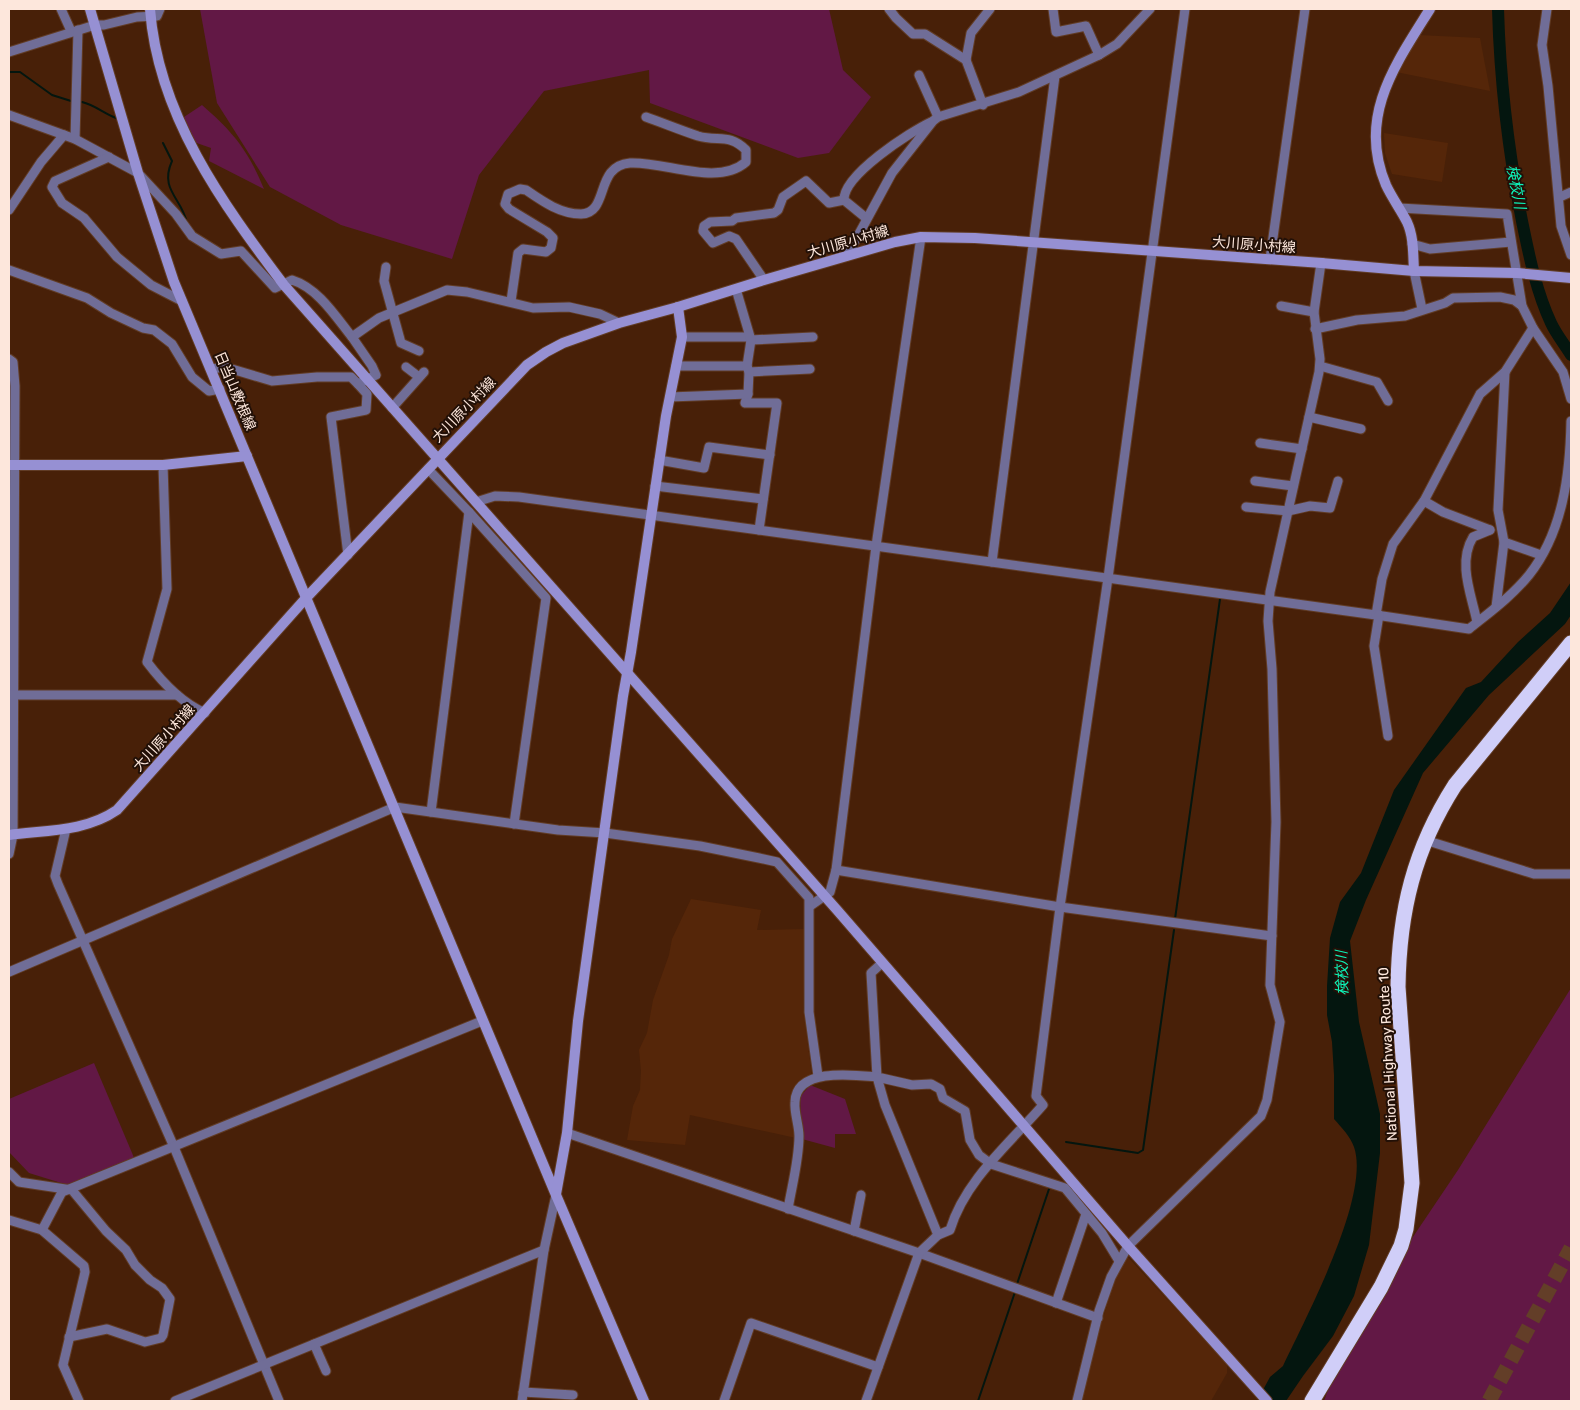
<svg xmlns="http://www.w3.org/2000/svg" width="1580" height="1410" font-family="Rubik,'Noto Sans JP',sans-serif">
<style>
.built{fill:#552609}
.green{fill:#621845}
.water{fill:#04160f}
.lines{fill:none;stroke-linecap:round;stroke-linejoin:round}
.stream{stroke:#04160f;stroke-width:2}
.river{stroke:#04160f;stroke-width:12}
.highway-tunnel{stroke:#633e28;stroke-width:15;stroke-dasharray:15 8;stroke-linecap:butt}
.street-casing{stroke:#613c26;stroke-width:11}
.secondary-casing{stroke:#613c26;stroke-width:12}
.highway-casing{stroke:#613c26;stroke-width:17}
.street{stroke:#706d97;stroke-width:9}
.secondary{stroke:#9690d3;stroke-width:10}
.highway{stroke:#d0cef8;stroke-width:15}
.labels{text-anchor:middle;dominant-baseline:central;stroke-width:4;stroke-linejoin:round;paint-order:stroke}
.street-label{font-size:14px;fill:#fde7dc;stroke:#221007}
.water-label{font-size:15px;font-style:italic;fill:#0df5ba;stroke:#221007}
</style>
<rect width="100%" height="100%" fill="#482008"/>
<g class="built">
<path d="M1419,35L1480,38L1490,91L1396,72Z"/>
<path d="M1384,133L1448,143L1442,182L1392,174L1385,153Z"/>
<path d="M691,899L761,910L757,930L806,929L803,1008L812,1076L793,1091L790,1098L796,1138L690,1115L685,1145L627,1140L633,1106L640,1090L641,1071L639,1050L647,1033L653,1000L669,955L672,939Z"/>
<path d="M1126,1255L1227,1364V1373L1211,1401H1081L1087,1371L1113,1285Z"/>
</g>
<g class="green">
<path d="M200,9H829L843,70L871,97L829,153L798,158L650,103L649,70L544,91L479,175L452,259L341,225L270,187L217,103Z"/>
<path d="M202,105C233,132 248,150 264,189L209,161L211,148L191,141L184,117Z"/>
<path d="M1571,988V1401H1324L1332,1379L1388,1274L1458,1170Z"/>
<path d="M94,1063L135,1160L71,1186L29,1173L9,1152V1099Z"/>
<path d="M810,1085L845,1099L856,1134H835V1148L802,1139L800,1097Z"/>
</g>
<path class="water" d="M1571,582V615L1565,624L1489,695L1423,773L1366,900L1350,941L1359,1022L1380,1114V1153L1369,1245L1354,1296L1333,1336L1303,1376L1286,1401H1257L1270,1377L1283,1366C1305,1319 1371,1196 1354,1147C1350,1136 1342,1128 1334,1119V1075L1332,1042L1327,1015V986L1330,938L1340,902L1361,873L1394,790L1466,688L1481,682L1518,642L1550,613Z"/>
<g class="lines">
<g class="stream">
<path d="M9,72H20L52,95L71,101"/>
<path d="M82,102C95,105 103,113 116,118"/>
<path d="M163,143L172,161C159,190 182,198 187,223"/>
<path d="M1175,919L1220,599"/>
<path d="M1066,1142L1138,1153L1143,1150L1174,930"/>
<path d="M1017,1284L1049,1189"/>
<path d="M978,1401L1015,1292"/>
</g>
<path class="river" d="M1498,9C1500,80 1508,150 1522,221C1529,255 1536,291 1551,323C1556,334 1565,345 1571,355"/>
<path class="highway-tunnel" d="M1489,1401L1571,1248"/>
<g class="street-casing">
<g id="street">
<path d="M61,9L71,31"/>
<path d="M889,9L896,18L913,34H925L966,60L983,105"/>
<path d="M1053,9L1056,32L1086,26L1099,55"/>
<path d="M1547,9L1542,45L1548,86L1561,226L1571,255"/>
<path d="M9,52L95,25H104L137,17L157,16L160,9"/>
<path d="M966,60L971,33L990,9"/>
<path d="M919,75L938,117"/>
<path d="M9,115L75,139L138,173L176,214L192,236L221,254L241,251L275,288L292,280C318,288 336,317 352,337L379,318L447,290L467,292L533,308L569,307L600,314L619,323"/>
<path d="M75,139L78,30"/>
<path d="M109,157L55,181L52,187L62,203L84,218L117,257L151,285L182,301"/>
<path d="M1560,197L1571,192"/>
<path d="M1399,208L1507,214L1522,306L1533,328L1563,372L1571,399"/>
<path d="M9,210L41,162L64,135"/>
<path d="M866,218L844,200C843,175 910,132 931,122"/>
<path d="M1412,244L1430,249L1511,242"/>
<path d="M847,256L892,173L933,121L938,117L1019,92L1099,55L1117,44L1150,9"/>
<path d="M1270,259L1305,9"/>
<path d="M386,267L384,281L401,343L419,351"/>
<path d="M9,270L87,298L111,313L143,328L154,330L172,344L192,377L209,391L220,389"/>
<path d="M1414,271L1422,309"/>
<path d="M764,280L736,239L729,236L713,243L703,231L704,226L710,222L732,221L736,218L774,213L778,210L783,197L806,181L829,203L844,200"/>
<path d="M511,301L518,253L523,249L546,252L551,248L553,238L547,232L509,209L505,204L508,194L520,189L526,190C542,201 560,214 581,214C610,213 594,166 630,163C665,161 717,187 746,162V150C729,133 718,142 698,136C680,130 663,123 646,117"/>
<path d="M1281,306L1314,312"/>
<path d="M1315,329L1357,320L1405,316L1445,303L1453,298L1500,297L1514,300L1522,306"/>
<path d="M682,337H748"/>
<path d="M751,340L813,337"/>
<path d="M9,359L13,362L15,386L13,835L9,854"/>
<path d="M676,366H747"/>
<path d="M1320,366L1377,382L1388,401"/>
<path d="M406,367L419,377"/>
<path d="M211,369L225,367L272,381L317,377H351L358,384"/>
<path d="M749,372L810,369"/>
<path d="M748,394L745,403H777L759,530"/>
<path d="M670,397L748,394L749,372L747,366L751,340L736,289"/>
<path d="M392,408L424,372"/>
<path d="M1309,417L1361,429"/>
<path d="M1260,443L1302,449"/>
<path d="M659,460L704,468L709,447L770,455"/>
<path d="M163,465L167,589L147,662C162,682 182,703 205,713"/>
<path d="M428,469L469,512L546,598L514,824"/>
<path d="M1255,481L1293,486"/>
<path d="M655,486L763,499"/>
<path d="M1424,501L1443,512L1490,530"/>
<path d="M476,502L495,496L519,497L1376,615L1382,579L1393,544L1424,501L1480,394L1505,372L1533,328"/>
<path d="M1246,507L1288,511L1310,506L1330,508L1338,481"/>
<path d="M1504,542L1541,555"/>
<path d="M348,555L331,417L366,410L367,394L358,384L376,375L372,366L352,337"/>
<path d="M992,562L1055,76"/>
<path d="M1496,607L1504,542L1498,510L1505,372"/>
<path d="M1376,615L1469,629C1490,612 1512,596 1529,575C1563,532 1570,474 1571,421"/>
<path d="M1379,615L1374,646L1388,736"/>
<path d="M1477,622C1472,596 1457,563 1473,537L1490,530"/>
<path d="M10,695H177"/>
<path d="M431,812L469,512"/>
<path d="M66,829L55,876L58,884L174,1147L279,1401"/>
<path d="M1425,840L1534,874H1571"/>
<path d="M836,870L1060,907L1272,936"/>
<path d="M810,906L830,892L836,870L876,546L921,237"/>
<path d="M882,963L871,973L877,1077L912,1085L931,1084L940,1089L943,1098L965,1111L970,1140L979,1155L991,1164L1065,1188L1102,1233L1119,1261"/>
<path d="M9,972L395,807L558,830L605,833L700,846L759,858L777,862L809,898V1012L818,1076"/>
<path d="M567,1133L919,1253L1098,1318"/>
<path d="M9,1172L19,1182L72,1190L106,1231L126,1250L135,1265L150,1280L162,1288L170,1299L163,1335L161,1338L145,1342L107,1329L69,1337"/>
<path d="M788,1209C792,1185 799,1160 799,1136C799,1125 794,1113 795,1102C796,1067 855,1075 877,1077L885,1105L938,1235"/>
<path d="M9,1220L42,1230L84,1266L85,1272L63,1365L79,1401"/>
<path d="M42,1230L62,1192L482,1021"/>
<path d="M854,1231L861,1195"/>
<path d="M1056,1303L1086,1214"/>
<path d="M314,1344L326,1371"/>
<path d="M523,1392L573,1395"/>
<path d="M175,1401L544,1250"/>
<path d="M522,1401L544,1250L556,1195"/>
<path d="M724,1401L751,1323L878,1367"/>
<path d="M866,1401L919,1253L938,1235L950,1230C965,1180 1010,1143 1043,1105L1036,1096L1060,907L1108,578L1185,9"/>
<path d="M1077,1401L1099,1311L1111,1277L1128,1246L1261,1116L1267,1100L1280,1022L1270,985L1276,822L1272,669L1268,621L1270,592L1319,372L1320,359L1314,312L1321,263"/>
</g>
</g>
<g class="secondary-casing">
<g id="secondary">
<path d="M90,9L138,173L174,282L556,1195L644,1401"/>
<path d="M150,9C158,115 222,203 284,285L837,910L1128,1246L1267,1401"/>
<path d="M1321,263L1414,271L1517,273L1571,278"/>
<path d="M1414,271C1413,255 1414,237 1407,222C1401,210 1392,198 1386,185C1357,117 1395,65 1430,9"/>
<path d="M9,465H163L247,456"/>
<path d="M9,835C46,830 85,832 117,810L306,598L527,365L546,352L563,343L619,323L678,307L764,280L895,242L921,237L975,238L1322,263"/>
<path d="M556,1194L567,1133L578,1021L623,696L631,652L666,416L682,337L678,307"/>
</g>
</g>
<g class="highway-casing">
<path id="highway" d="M1312,1401L1381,1287L1401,1246L1406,1229L1412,1183L1398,987C1399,911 1414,849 1455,785L1571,643"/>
</g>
<use href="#street" class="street"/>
<use href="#secondary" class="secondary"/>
<use href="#highway" class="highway"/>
</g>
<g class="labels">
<g class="street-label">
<text transform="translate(848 242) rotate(-16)">大川原小村線</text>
<text transform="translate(1254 245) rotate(4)">大川原小村線</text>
<text transform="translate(235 391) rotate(67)">日当山敷根線</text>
<text transform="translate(464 410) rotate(-46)">大川原小村線</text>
<text transform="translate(164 738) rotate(-48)">大川原小村線</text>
<text transform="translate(1388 1054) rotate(-93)">National Highway Route 10</text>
</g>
<g class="water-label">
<text transform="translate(1516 187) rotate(79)">検校川</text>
<text transform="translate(1342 973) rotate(-91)">検校川</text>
</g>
</g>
<rect width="1580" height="1410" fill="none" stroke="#fde7dc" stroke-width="20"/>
</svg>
